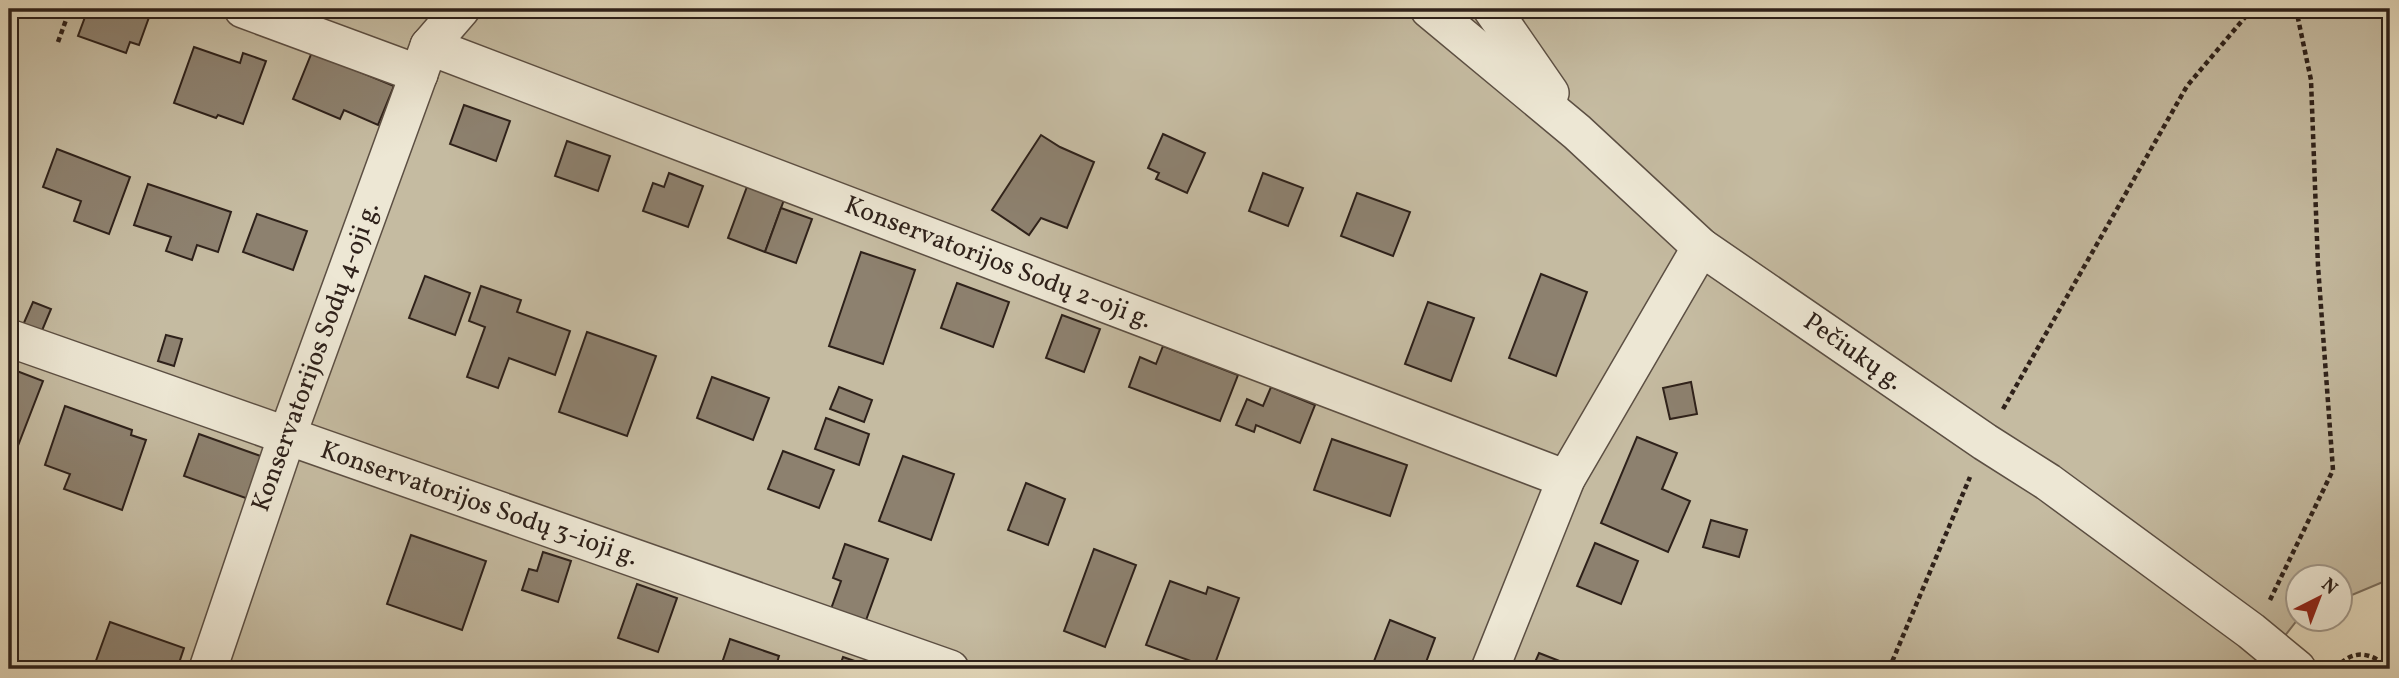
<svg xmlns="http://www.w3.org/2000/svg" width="2399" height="678" font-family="Vollkorn,serif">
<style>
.green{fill:#c5bba1;stroke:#7a6e5e;stroke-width:2}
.building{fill:#8d816f;stroke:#2e211a;stroke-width:2}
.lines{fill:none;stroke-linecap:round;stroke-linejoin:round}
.street-casing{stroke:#5c4f43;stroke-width:40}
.path{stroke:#2e211a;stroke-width:4.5;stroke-dasharray:5 3.5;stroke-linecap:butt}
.street{stroke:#ede7d4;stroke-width:37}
.labels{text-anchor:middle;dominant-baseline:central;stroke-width:5;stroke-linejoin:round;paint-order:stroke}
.street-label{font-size:26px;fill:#2e211a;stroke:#ede7d4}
</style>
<rect width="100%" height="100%" fill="#e4dabd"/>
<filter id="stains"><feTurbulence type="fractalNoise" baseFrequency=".00286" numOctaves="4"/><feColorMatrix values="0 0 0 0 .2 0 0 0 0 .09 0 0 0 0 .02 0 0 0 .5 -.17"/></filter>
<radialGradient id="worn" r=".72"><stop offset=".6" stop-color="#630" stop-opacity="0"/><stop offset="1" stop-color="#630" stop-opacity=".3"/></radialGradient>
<path class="green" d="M9,9H2390V579L2340,600V576H2298V619L2259,669H9Z"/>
<g class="building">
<path d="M88,9H152L139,45L130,42L126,53L78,36Z"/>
<path d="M194,47L240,63L243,53L266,61L243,124L218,115L216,118L174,103Z"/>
<path d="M312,52L394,86L378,125L344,110L340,119L293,99Z"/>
<path d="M464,105L510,121L496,161L450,144Z"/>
<path d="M1163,134L1205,153L1187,193L1156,179L1159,173L1148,168Z"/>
<path d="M1041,135L1060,147L1094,162L1067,228L1041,218L1029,235L992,210Z"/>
<path d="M567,141L610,156L598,191L555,176Z"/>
<path d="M57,149L130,177L109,234L74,221L81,201L43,187Z"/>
<path d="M669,173L703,186L688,227L643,211L653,183L664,187Z"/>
<path d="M1263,173L1303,188L1288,226L1249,211Z"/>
<path d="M148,184L231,212L218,252L197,245L192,260L166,251L171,237L134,225Z"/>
<path d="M748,184L785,197L765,252L728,238Z"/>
<path d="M1357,193L1410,212L1393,256L1341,236Z"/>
<path d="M781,208L812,219L796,263L765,252Z"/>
<path d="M257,214L307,231L293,270L243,252Z"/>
<path d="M861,252L915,270L883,364L829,346Z"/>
<path d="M1541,274L1587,292L1556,376L1509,358Z"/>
<path d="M425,276L470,293L455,335L409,318Z"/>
<path d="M957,283L1009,302L993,347L941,328Z"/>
<path d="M481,286L521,300L517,312L570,331L555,375L509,358L498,388L467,377L485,327L469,321Z"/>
<path d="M33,302L51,309L41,333L23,325Z"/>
<path d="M1428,302L1474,318L1451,381L1405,364Z"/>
<path d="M1062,315L1100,329L1084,372L1046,358Z"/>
<path d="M587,332L656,356L627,436L559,412Z"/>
<path d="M166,335L182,339L174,366L158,361Z"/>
<path d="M1163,346L1238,375L1220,421L1129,387L1140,357L1156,364Z"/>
<path d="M9,368L43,381L9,469Z"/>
<path d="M712,377L769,398L753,440L697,418Z"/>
<path d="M1691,382L1697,414L1670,419L1663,388Z"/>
<path d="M839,387L872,400L864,422L830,409Z"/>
<path d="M1271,387L1315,405L1300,443L1256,425L1254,432L1236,425L1247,399L1263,406Z"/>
<path d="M65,406L132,430L131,435L146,440L122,510L64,489L70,474L45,465Z"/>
<path d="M826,418L869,434L859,465L815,449Z"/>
<path d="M199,434L269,459L254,501L184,476Z"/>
<path d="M1637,437L1677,453L1662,489L1690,501L1668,552L1601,523Z"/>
<path d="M1332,439L1407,465L1390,516L1314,490Z"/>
<path d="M783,451L834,470L819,508L768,489Z"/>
<path d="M903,456L954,474L931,540L879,521Z"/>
<path d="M1026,483L1065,499L1048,545L1008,530Z"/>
<path d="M1711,520L1747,530L1739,557L1703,547Z"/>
<path d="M411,535L486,561L462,630L387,604Z"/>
<path d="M1595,543L1638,561L1621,604L1577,586Z"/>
<path d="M845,544L888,559L865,623L831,609L841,581L833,578Z"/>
<path d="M1094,549L1136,565L1105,647L1064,631Z"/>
<path d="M543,552L571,561L558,602L522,590L529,569L537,571Z"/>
<path d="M1170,581L1206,594L1208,587L1239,598L1213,669L1146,645Z"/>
<path d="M637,584L677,598L658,652L618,638Z"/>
<path d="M1390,620L1435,638L1425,665L1436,669H1371Z"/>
<path d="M110,622L184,648L177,669H93Z"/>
<path d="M730,639L779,656L775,669H720Z"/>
<path d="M1539,653L1580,669H1532Z"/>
<path d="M843,657L875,668V669H839Z"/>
</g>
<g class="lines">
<g class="street-casing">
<g id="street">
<path d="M243,9L419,74"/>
<path d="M1429,9L1577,132L1701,247L1985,442L2048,482L2251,631L2297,669"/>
<path d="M1492,9L1550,93"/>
<path d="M429,46L1566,479"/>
<path d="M9,338L950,669"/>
<path d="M208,669L287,436L429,46L461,9"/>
<path d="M1490,669L1566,479L1701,247"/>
</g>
</g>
<g class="path">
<path d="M58,42L70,9"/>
<path d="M2003,409L2187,86L2252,9"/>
<path d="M2270,600L2333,470L2318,266L2311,80L2296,9"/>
<path d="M1889,669L1970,477"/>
<path d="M2335,669C2354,648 2369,652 2390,668"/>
</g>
<use href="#street" class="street"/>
</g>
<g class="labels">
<g class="street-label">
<text transform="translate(998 263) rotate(21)">Konservatorijos Sodų 2-oji g.</text>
<text transform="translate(1853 352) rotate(35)">Pečiukų g.</text>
<text transform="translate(316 357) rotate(-70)">Konservatorijos Sodų 4-oji g.</text>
<text transform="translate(479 504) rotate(19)">Konservatorijos Sodų 3-ioji g.</text>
</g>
</g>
<rect width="2399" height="678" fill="none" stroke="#e4dabd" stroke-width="35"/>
<rect x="10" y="10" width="2378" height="657" fill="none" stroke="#2e211a" stroke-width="3.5"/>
<rect x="18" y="18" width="2364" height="643" fill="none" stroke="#2e211a" stroke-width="2"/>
<g transform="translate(2319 598) rotate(42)"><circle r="33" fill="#ede7d4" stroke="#a1988a" stroke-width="2"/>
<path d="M0-5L12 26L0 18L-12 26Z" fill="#8f2418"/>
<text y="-10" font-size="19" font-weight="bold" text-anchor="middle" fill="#2e211a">N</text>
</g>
<rect width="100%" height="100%" filter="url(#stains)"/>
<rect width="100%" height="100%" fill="url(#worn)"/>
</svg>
